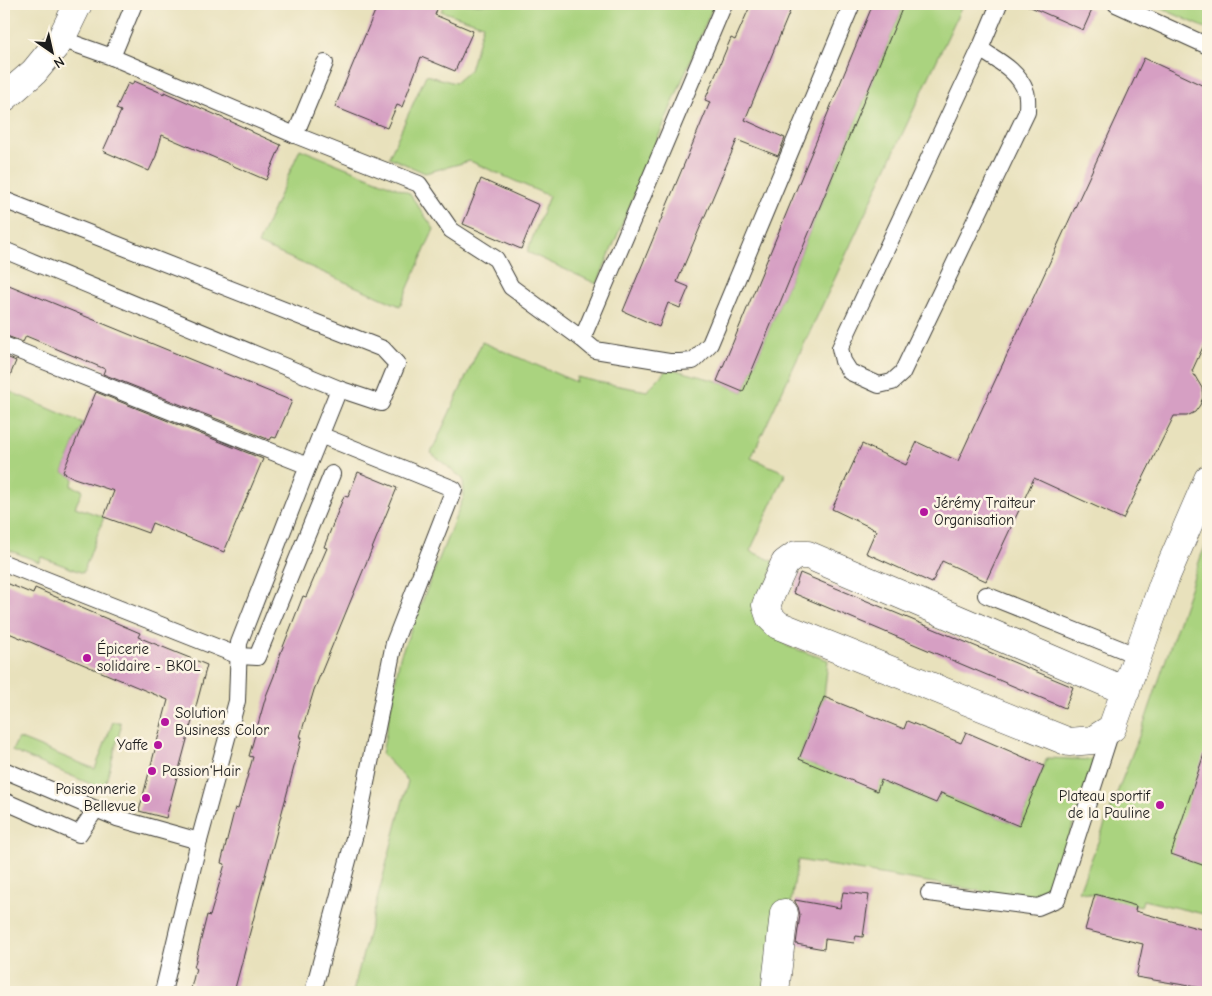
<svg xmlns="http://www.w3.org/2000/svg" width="1212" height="996" font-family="'Comic Neue',sans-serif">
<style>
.green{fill:#aad37f;stroke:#63784e}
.building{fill:#d69fc3}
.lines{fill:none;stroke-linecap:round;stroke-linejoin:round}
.lane-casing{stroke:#3b3a34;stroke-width:18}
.street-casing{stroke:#3b3a34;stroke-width:29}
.lane{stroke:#fff;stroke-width:16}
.street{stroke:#fff;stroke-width:28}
.poi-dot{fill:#b5179e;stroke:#fcf5e5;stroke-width:2}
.labels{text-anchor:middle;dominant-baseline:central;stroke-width:5;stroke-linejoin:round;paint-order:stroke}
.poi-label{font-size:15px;fill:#1c1c1c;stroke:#fcf5e5;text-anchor:start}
</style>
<rect width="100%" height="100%" fill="#fcf5e5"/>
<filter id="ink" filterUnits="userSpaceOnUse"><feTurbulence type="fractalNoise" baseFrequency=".02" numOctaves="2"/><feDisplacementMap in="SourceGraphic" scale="10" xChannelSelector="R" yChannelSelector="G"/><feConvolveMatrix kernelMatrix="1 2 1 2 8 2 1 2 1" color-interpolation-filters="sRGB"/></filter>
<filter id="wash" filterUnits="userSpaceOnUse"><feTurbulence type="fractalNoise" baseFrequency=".0096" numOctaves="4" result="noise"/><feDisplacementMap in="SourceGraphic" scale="20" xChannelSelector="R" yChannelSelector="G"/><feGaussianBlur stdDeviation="1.12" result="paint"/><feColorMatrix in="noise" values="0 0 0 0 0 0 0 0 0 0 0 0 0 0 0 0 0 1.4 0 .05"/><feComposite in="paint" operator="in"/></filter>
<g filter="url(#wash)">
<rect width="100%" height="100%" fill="#e8e1bc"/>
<g class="green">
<path d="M445,4H714L597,284L527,252L549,196L470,161L425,173L389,157L426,75L455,83L470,70L483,25L441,11Z"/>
<path d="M904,4H963L751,458L786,473L750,551L773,561L763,623L787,646L828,660L824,697L799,759L877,790L881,780L936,803L941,793L1019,826L1047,758L1094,760L1053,887H1046L1034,900L798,860L791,902L768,992H353L408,781L382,754L400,657L464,496L463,479L431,453L482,342L576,382L577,377L603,383L647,391L668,368L717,381L743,392Z"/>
<path d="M1151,4H1208V29Z"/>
<path d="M300,149L409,193L434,229L400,306L258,244Z"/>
<path d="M11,392L83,423L63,472L74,478L71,486L83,490L75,507L104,517L83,573L41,557L39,562L4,548V410Z"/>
<path d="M1208,540V915L1143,900L1141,907L1079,891L1146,718L1201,556Z"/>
<path d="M113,722H120L121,727L106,782L98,787L12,751L18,738L95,769Z"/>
</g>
<g id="blocks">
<g class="building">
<path d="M378,4H439L435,15L473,31L455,71L421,57L402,107L397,105L387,128L335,107Z"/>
<path d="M751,4H793L745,120L785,138L778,156L737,140L677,282L689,287L680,308L668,303L659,327L623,311L710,102L705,100L731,38L735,40Z"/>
<path d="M873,4H904L743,392L717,381Z"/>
<path d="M1024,4H1078L1092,10L1083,30Z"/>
<path d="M1144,58L1208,88V336L1192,371L1202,388L1203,397L1200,405L1195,412L1187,416H1174L1123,519L1034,478L986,581L942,561L932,583L866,553L876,530L832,509L862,444L906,465L917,442L958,461Z"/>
<path d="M134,81L164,94V92L196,106L252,131V132L281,145L266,180L162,135L156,156L149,171L103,151L121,111L116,109L128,83L132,85Z"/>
<path d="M481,179L539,205L521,249L463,224Z"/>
<path d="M4,283L292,401L276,438L272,437L270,440L103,374L105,369L26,336L23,342L4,335Z"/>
<path d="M4,356L16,361L5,388H4Z"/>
<path d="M96,392L263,459L224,552L152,523L148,533L104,517L114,491L74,478L63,472Z"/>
<path d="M358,472L397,488L314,690L300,737H302L234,992H190L196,968H194L207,915L210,916L225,864L221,863L235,808L238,809L253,757L249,756L266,696L274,676L281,652L303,596L306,597L327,548L324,547L344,496L348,497Z"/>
<path d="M800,573L1073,687L1065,708L793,593Z"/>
<path d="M4,582L33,594L35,588L140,633L138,637L207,665L166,818L139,811L168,700L4,631Z"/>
<path d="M824,697L904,729L907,721L961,743L966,732L1044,766L1019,826L941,793L936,803L881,780L877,791L799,759Z"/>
<path d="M1204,754L1208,755V867L1171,854Z"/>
<path d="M843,892L869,895L863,937L856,936L854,943L825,939L824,949L796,944L800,915L798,907L795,902V900L840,908Z"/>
<path d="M1095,894L1136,906L1135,911L1208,931V989L1136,977L1143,944L1085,930Z"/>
</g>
</g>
</g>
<g filter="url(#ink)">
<use href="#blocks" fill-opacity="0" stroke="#3b3a34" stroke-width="1"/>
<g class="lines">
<g class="lane-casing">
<g id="lane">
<path d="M1116,4L1208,46"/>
<path d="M61,39L112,57L295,135L419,184L451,230L496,259L511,287L582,339L595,350L669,362H680L693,361L710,344L852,4"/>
<path d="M980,49C998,61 1018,70 1026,92C1028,98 1027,106 1027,112L902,373L892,382L879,385L850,372L843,361L840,348L980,49L999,4"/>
<path d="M112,57L134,4"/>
<path d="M295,135L325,63"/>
<path d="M4,200L383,349L397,364L381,403L339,389L4,250"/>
<path d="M582,339L724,4"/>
<path d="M4,345L308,466L339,389"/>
<path d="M4,563L239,656L257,657L332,474"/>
<path d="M986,595L1138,656"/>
<path d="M4,770L117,818L199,841"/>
<path d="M4,801L79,834L96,809"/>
<path d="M929,893L1038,907L1057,899L1112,728"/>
<path d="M163,992L199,841L237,701L239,643L308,466"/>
<path d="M313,992L358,823L394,643L454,489L320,435"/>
</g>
</g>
<g class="street-casing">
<g id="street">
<path d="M4,98L34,72L61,39L78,4"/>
<path d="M1126,691L808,555H796L785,563L766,605L770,617L778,625L1069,742L1093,740L1112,728L1166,576L1208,479"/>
<path d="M775,992L784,913"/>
</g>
</g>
<use href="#lane" class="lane"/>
<use href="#street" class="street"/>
</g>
</g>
<g class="poi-dot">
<circle cx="924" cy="512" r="5"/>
<circle cx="87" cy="658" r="5"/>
<circle cx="165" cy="722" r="5"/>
<circle cx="158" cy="745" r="5"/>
<circle cx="152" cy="771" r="5"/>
<circle cx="146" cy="798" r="5"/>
<circle cx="1160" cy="805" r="5"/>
</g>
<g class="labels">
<g class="poi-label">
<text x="934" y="503">Jérémy Traiteur<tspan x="934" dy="17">Organisation</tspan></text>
<text x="97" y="649">Épicerie<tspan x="97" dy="17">solidaire - BKOL</tspan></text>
<text x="175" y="713">Solution<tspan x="175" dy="17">Business Color</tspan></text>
<text x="148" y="745" text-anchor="end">Yaffe</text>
<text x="162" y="771">Passion'Hair</text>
<text x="136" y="789" text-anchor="end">Poissonnerie<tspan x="136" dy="17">Bellevue</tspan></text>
<text x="1150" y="796" text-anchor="end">Plateau sportif<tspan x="1150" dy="17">de la Pauline</tspan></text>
</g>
</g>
<rect width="1212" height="996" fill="none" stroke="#fcf5e5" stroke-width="20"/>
<g transform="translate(52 52) rotate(146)" stroke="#fcf5e5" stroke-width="4" paint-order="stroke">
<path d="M0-4L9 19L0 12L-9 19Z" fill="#1c1c1c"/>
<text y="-8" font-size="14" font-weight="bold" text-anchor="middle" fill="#1c1c1c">N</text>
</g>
</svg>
